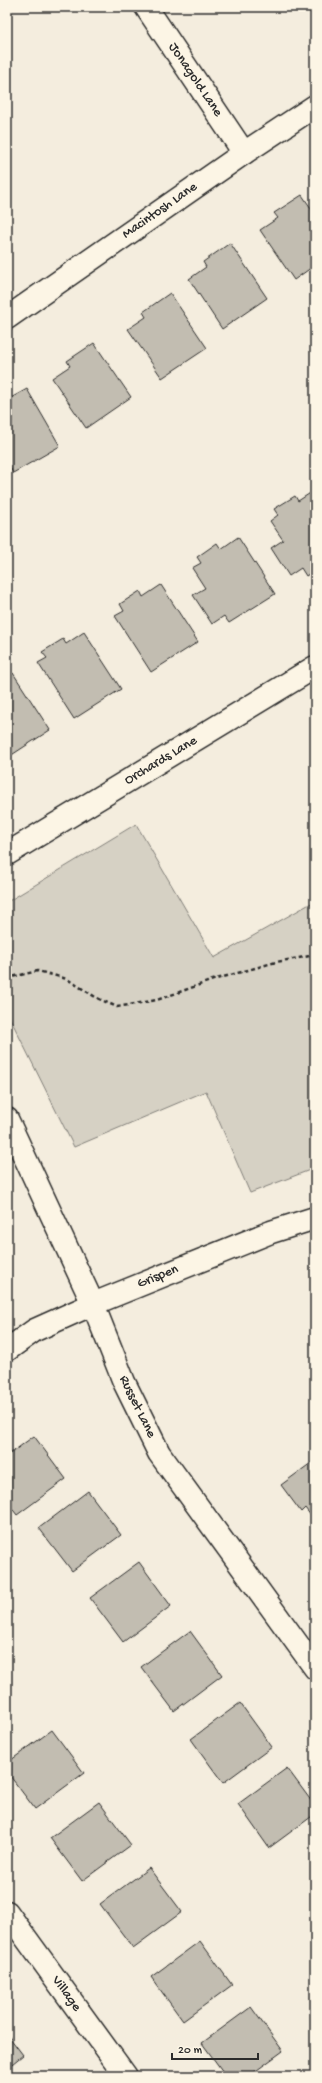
<svg xmlns="http://www.w3.org/2000/svg" width="322" height="2083" font-family="'Gochi Hand',sans-serif">
<style>
.green{fill:#d6d1c4;stroke:#807e78}
.building{fill:#c2bdb1;stroke:#2b2b2b}
.lines{fill:none;stroke-linecap:round;stroke-linejoin:round}
.minor-casing{stroke:#2b2b2b;stroke-width:25}
.path{stroke:#2b2b2b;stroke-width:2.5;stroke-dasharray:4 3;stroke-linecap:butt}
.minor{stroke:#fcf5e5;stroke-width:22}
.labels{text-anchor:middle;dominant-baseline:central;stroke-width:4;stroke-linejoin:round;paint-order:stroke}
.street-label{font-size:14px;fill:#2b2b2b;stroke:#fcf5e5}
</style>
<rect width="100%" height="100%" fill="#f4edde"/>
<filter id="ink" filterUnits="userSpaceOnUse"><feTurbulence type="fractalNoise" baseFrequency=".025" numOctaves="2"/><feDisplacementMap in="SourceGraphic" scale="8" xChannelSelector="R" yChannelSelector="G"/><feConvolveMatrix kernelMatrix="1 2 1 2 8 2 1 2 1" color-interpolation-filters="sRGB"/></filter>
<g filter="url(#ink)">
<path class="green" d="M136,824L214,958L315,901V1168L250,1193L206,1091L74,1147L7,1012V902Z"/>
<g class="building">
<path d="M302,195L315,214V265L294,280L260,230L278,218L274,213Z"/>
<path d="M230,243L267,298L222,329L189,279L206,267L203,262Z"/>
<path d="M170,293L207,348L162,378L128,329L146,317L143,312Z"/>
<path d="M94,343L131,397L86,428L52,378L70,366L67,361Z"/>
<path d="M27,389L60,446L13,473L7,462V400Z"/>
<path d="M315,490V570L306,576L301,568L289,576L271,548L283,540L270,521L278,515L274,509L295,496L298,501Z"/>
<path d="M238,537L275,594L229,623L224,616L212,624L193,595L205,588L192,568L201,563L197,557L217,543L221,549Z"/>
<path d="M161,585L198,642L151,672L115,616L124,611L120,604L140,591L143,597Z"/>
<path d="M84,632L121,689L74,719L38,663L47,658L42,652L63,639L66,644Z"/>
<path d="M13,673L50,730L7,758V677Z"/>
<path d="M34,1436L66,1479L17,1515L7,1502V1456Z"/>
<path d="M315,1460V1521L305,1508L301,1512L281,1485Z"/>
<path d="M88,1491L121,1535L72,1571L39,1528Z"/>
<path d="M139,1562L171,1606L123,1642L90,1598Z"/>
<path d="M190,1631L222,1675L174,1711L141,1667Z"/>
<path d="M240,1703L272,1747L223,1783L191,1739Z"/>
<path d="M52,1730L84,1773L35,1809L7,1772V1763Z"/>
<path d="M287,1768L315,1806V1814L269,1848L238,1804Z"/>
<path d="M99,1802L131,1845L82,1881L50,1838Z"/>
<path d="M149,1868L182,1912L133,1948L100,1904Z"/>
<path d="M200,1941L232,1985L183,2021L151,1977Z"/>
<path d="M251,2007L283,2051L249,2076H226L202,2043Z"/>
<path d="M7,2034L23,2055L7,2068Z"/>
</g>
<g class="lines">
<g class="minor-casing">
<g id="minor">
<path d="M146,7L244,153"/>
<path d="M7,318L244,153L315,106"/>
<path d="M7,854L315,667"/>
<path d="M7,1119L93,1304L124,1382L159,1453L315,1668"/>
<path d="M7,1350L35,1330L93,1304L271,1232L315,1218"/>
<path d="M7,1912L126,2076"/>
</g>
</g>
<path class="path" d="M7,978L38,971L67,979L97,998L117,1007L157,1000L213,980L276,962L315,955"/>
<use href="#minor" class="minor"/>
</g>
</g>
<g class="labels">
<g class="street-label">
<text transform="translate(195 80) rotate(56)">Jonagold Lane</text>
<text transform="translate(160 211) rotate(-35)">Macintosh Lane</text>
<text transform="translate(161 761) rotate(-31)">Orchards Lane</text>
<text transform="translate(158 1277) rotate(-22)">Grispen</text>
<text transform="translate(137 1407) rotate(64)">Russet Lane</text>
<text transform="translate(66 1994) rotate(54)">Village</text>
</g>
</g>
<rect width="322" height="2083" fill="none" stroke="#fcf5e5" stroke-width="24"/>
<rect x="12" y="12" width="298" height="2059" fill="none" stroke="#2b2b2b" stroke-width="1.5" filter="url(#ink)"/>
<path d="M172 2053v6h86v-6" fill="none" stroke="#2b2b2b" stroke-width="2"/>
<text x="178" y="2053" font-size="12" fill="#2b2b2b" stroke="#fcf5e5" stroke-width="3" paint-order="stroke">20 m</text>
</svg>
